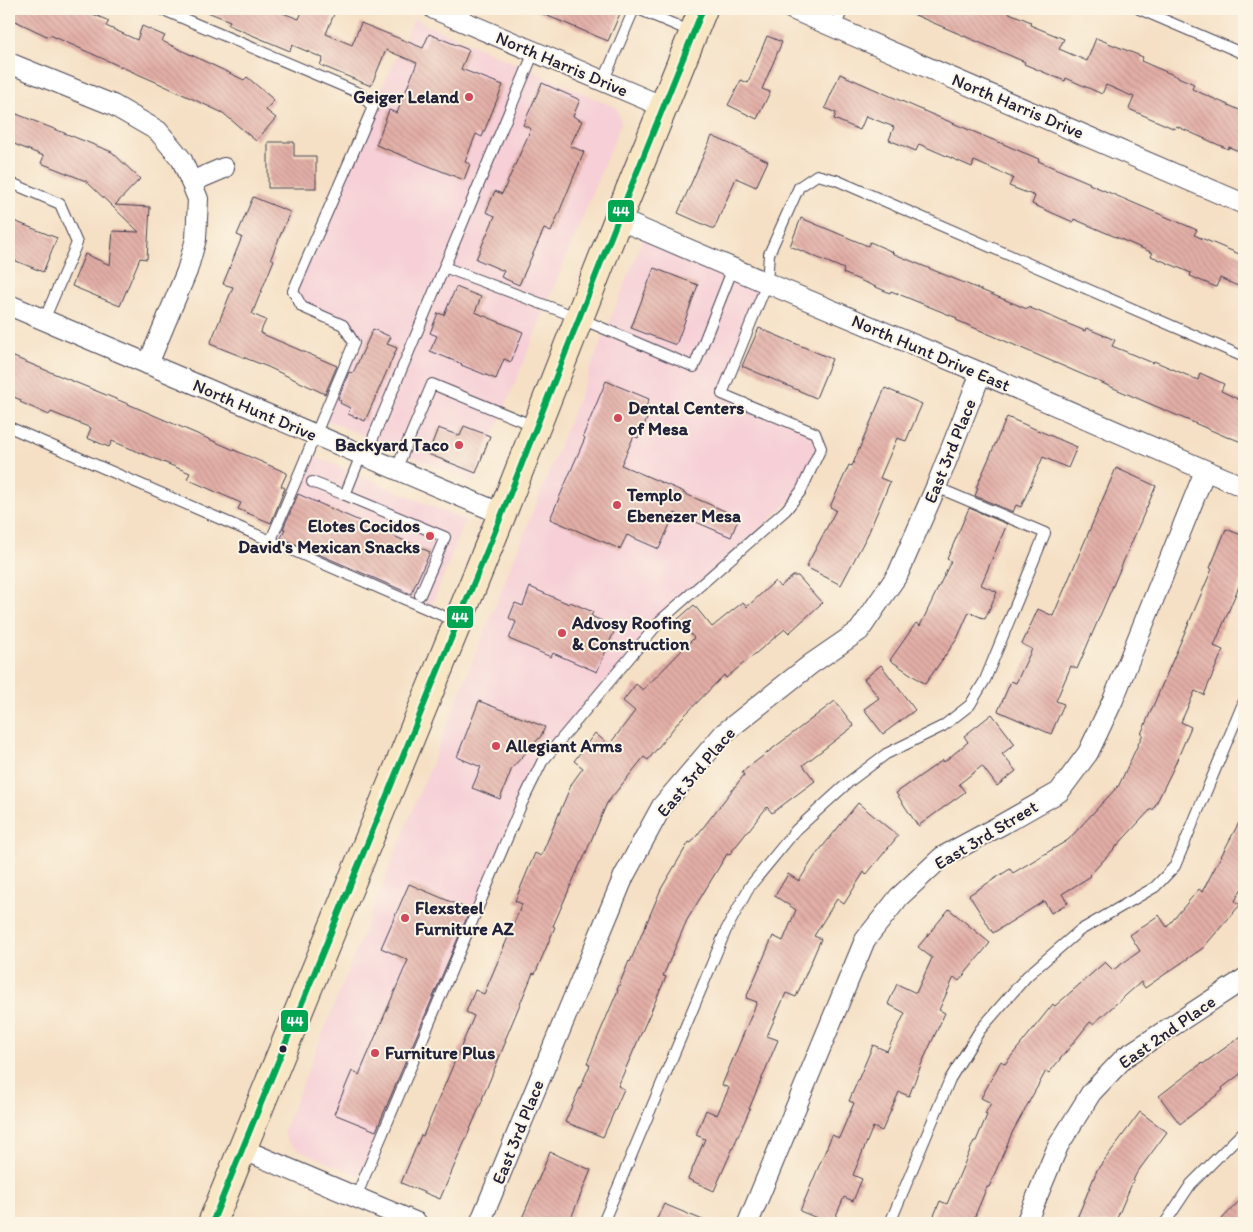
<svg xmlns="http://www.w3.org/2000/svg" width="1253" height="1232" font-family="Itim,sans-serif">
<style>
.built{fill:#f6cfd7}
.building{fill:url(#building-back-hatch)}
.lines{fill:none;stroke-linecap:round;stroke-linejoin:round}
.lane-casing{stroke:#423e50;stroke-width:12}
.street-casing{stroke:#423e50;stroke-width:22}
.secondary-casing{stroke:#423e50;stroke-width:30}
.lane{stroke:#fff;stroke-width:10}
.street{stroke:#fff;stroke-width:20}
.secondary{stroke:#f9e7c3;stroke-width:28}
.bus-1-casing{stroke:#fcf5e5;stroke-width:10}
.bus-1{stroke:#00a651;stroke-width:6}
.poi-dot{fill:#d1495b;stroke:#fcf5e5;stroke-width:2}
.bus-dot{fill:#22223b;stroke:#fcf5e5;stroke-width:2}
.labels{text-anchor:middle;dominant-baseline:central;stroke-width:4;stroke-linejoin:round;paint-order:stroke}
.street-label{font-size:18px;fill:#22223b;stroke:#fcf5e5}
.poi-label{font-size:18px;font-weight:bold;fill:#22223b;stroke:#fcf5e5;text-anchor:start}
.line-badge{stroke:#fcf5e5;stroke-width:2}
.badge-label{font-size:14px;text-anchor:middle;font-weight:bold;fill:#fff}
</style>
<defs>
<pattern id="building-back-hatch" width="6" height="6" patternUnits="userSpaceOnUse" patternTransform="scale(1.25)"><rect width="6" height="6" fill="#e2aea6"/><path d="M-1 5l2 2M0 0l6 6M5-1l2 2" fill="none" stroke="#c29590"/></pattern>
</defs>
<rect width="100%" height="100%" fill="#fcf5e5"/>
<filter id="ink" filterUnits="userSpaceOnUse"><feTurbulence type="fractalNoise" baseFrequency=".02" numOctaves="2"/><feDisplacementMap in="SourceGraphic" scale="10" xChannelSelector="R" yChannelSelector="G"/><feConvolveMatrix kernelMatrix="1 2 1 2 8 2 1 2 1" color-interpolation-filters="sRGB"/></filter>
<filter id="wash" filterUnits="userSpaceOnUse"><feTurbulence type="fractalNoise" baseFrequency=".0096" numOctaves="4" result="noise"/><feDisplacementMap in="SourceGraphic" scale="20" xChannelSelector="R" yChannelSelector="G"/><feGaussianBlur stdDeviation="1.12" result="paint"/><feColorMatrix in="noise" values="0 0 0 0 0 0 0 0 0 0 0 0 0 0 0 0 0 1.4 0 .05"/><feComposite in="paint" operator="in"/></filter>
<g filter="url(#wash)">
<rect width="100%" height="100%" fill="#f5e0c5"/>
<g class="built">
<path d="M414,19L617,108L621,123L474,483L322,418L354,343L343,325L302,307L293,291L373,107Z"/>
<path d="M646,231L767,283L722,394L815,433L821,448L801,491L662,619L542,762L364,1178L297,1149L287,1141L283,1132Z"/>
<path d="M307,453L465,520L430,610L271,540Z"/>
</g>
<g id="blocks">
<g class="building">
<path d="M9,9H81L109,21L106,26L137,40L142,26L165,36L162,41L244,80L247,77L274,100L266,110L276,118L256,141L223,113L156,82L117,65L50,35L49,37L9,18Z"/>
<path d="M200,9H272L299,19L303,9H336L326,34L352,45L361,23L423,48L429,34L469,50L461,69L503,85L482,137L476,134L465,162L470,164L464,180L376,145L389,110L397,113L417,63L386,50L371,86L320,65L323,58L292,45L290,51L228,25L230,21Z"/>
<path d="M531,9H622L608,41Z"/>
<path d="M901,9H1000L1031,22L1030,25L1064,39L1059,49L1087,61L1096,38L1143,57L1141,61L1194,84L1192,89L1244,112V153L1229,147L1228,149L1176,126L1175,129L1129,109L1134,97L1106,85L1102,94L1066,78L1065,81L1024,64L1025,62Z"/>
<path d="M767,36L782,42L762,89L770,92L757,119L728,105L741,80L748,83Z"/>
<path d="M840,74L931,114L1039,159L1038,161L1090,183L1089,184L1197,230L1194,235L1244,256V277L1240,287L1220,278L1216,287L1190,276L1191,273L1151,256L1153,253L1074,219L1073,222L1032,204L1035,196L1009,186L1013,178L974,161L972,167L919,144L916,151L889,140L894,127L866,116L860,130L834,119L836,113L825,108Z"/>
<path d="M542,83L580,100L573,116L582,121L570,146L584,152L551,232L544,229L519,285L501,277L504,271L476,259L495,216L486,212L495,191L502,194L531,129L523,125Z"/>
<path d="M9,111L112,152L140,179L115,205L150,207L147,259L140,258L120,306L72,286L85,254L110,265L113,231L139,232L86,181L41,163L44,156L9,142Z"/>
<path d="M712,136L768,161L756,187L736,178L714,229L678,213Z"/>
<path d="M268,142H294V156H316V188H268Z"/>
<path d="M253,197L290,212L271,258L274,260L252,314L266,320L260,333L337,366L325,394L268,367L210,344L233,287L223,284L242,237L237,235Z"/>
<path d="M801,218L868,246L870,242L893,252L892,253L1027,309L1028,307L1085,331L1086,328L1115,340L1112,346L1153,363L1154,361L1198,380L1200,373L1224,384L1221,391L1244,402V443L1229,437V438L1012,344L956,320L957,318L891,291L890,293L843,273L844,269L790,246Z"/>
<path d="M9,219L57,238L43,272L9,258Z"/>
<path d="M654,268L698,285L676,345L631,328Z"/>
<path d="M456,287L481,297L475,312L523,332L511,362L504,359L496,379L461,365L462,364L430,351L437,336L430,333L438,313L444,315Z"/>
<path d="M759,328L832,359L816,398L742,366Z"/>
<path d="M373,329L391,337L387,344L397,348L365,421L348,414L350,408L340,403L341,401L338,399L349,372L353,373Z"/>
<path d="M9,355L128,404L287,473L281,486L285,488L271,523L238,509L241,503L187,479L190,473L112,441L109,447L87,438L91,428L51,412L49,415L20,402L21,400L9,395Z"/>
<path d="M606,381L649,399L642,417L647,419L638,438L634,436L621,465L684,492L683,493L739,517L731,537L675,513L659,549L627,535L620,549L550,519L585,438L583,436Z"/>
<path d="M885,388L922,404L906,441L897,438L880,478L890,482L868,534L841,585L806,567L836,510L830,507L849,465L852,466Z"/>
<path d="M1007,417L1077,447L1068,468L1043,457L1021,507L1016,505L1013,512L975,496L978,488H976Z"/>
<path d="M464,426L490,436L476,473L428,454L438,428L460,436Z"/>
<path d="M1116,468L1156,486L1077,669L1071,666L1056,701L1064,704L1051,734L998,711L1011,681L1016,683L1032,649L1022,644L1038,609L1053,616Z"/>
<path d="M298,494L430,552L411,594L281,538L285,529H283Z"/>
<path d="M969,508L1007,524L981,585L997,592L985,619L969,612L957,639L925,684L890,660L916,623L920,626L951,561L947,559Z"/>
<path d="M1226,529L1244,536V574L1214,646L1223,650L1204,695L1195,691L1181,722L1191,727L1173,769L1153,810L1151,809L1090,875L1091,876L1062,894L1068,903L1051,913L1044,901L993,933L969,895L1010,869L1013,873L1068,840L1119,785L1143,734H1141L1212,569L1210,568Z"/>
<path d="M793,576H798L822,603L789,633L785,629L726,678L724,675L680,720L648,760L644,757L607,803L582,862H581L553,926L555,927L535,974L533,973L505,1040L506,1041L482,1099H483L440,1199L401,1183L421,1135L423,1136L474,1016L466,1012L475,990L484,994L522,904L515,901L535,853L541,856L572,783L583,768L574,761L595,733L609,745L635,711L623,701L636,684L643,690L694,638L678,619L694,605L712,627L743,602L747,607L775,581L780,587Z"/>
<path d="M530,587L569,604L570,602L593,612L591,616L616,627L597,672L553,653L551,657L509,639L516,622L509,618L515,603L523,606Z"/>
<path d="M881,665L915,710L883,734L864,709L879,698L864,679Z"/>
<path d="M479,701L545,727L541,736L512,768L500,799L472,788L481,767L457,757Z"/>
<path d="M835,701L854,726L803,765L815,781L772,813L767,807L729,855L727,854L687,920L663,976L666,977L618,1086L624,1089L603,1137L565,1122L590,1065L587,1063L618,990H617L629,961L630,962L661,889L689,842L691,843L744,775L742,772Z"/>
<path d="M992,714L1015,744L1002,754L1016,771L997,786L982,766L959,784L965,792L918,826L896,793L943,760L944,762L968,742L964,736Z"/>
<path d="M858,803L898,836L866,875L864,872L844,904L837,899L814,936L821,939L796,997L786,993L767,1036L778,1040L749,1109H750L714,1191L688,1179L705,1139L696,1135L706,1110L717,1115L729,1088L722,1085L757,1002L746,998L773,936L783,941L796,910L775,896L788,874L799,881L815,856Z"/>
<path d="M1244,813V884L1235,901L1240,905L1203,948L1145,988L1141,982L1093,1024L1090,1022L1049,1073L1046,1071L1012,1133L989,1187H987L972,1223H946L933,1218L940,1201L947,1204L974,1141H976L987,1115L985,1114L991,1103L981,1098L1001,1061L1005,1064L1053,1004L1055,1006L1105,962L1113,970L1140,951L1130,935L1159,915L1167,927L1199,889L1202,892Z"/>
<path d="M409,884L470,910L376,1131L334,1114L352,1071L359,1075L408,960L381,948Z"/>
<path d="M949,909L990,943L959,981L954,977L939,1010L945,1013L921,1065L909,1096L899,1092L882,1131L873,1127L853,1175L862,1179L853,1201L844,1197L833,1223H829L800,1211L832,1135L839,1138L854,1103L849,1101L873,1045L887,1051L905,1013L888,1004L897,984L916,993L932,958L918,947Z"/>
<path d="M1244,1034V1071L1222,1088L1223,1090L1180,1124L1159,1096L1202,1063L1203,1064Z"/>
<path d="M1140,1112L1167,1132L1136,1174L1115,1223H1075L1097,1170Z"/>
<path d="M550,1152L591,1170L569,1223H520Z"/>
<path d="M1244,1196V1223H1218Z"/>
<path d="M664,1204L710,1223H655Z"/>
</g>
</g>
</g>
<g filter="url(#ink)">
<use href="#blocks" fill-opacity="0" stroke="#423e50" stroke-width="1"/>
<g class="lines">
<g class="lane-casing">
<g id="lane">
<path d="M161,9L359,93L373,107L293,291L302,307L343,325L354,343L271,540"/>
<path d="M638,9L692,32"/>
<path d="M1139,9L1244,54"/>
<path d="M835,27L843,9"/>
<path d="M603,82L634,9"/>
<path d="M9,182L60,204L77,243L44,320"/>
<path d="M444,267L579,318L694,367L733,268"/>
<path d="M9,427L457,622"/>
<path d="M365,457L534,52"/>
<path d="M396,470L432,384L534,426"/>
<path d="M312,482L345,495L361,455"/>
<path d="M345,495L445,537L420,595"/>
<path d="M356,1197L522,803L542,762L662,619L786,510L801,491L821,448L815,433L722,394L767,283L769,254L799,187L817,175L836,180L1244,357"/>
<path d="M603,1223L726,930L750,886L796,830L850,781L886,754L943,726L970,705L985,680L1045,533L936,487"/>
<path d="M890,1223L950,1079L980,1030L1027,976L1079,931L1155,887L1175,866L1244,701"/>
<path d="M1165,1223L1191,1184L1244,1131"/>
</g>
</g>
<g class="street-casing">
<g id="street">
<path d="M434,9L664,107"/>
<path d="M792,9L1244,204"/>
<path d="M9,63L113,105L158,131L182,160L198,199L196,239L187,271L148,364"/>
<path d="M191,182L224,168"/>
<path d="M618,219L767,283L981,373L1244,487"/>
<path d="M9,305L502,514"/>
<path d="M242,1149L417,1223"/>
<path d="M480,1223L624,876L662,806L724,733L811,664L859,631L898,574L936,487L981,373"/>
<path d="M748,1223L865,940L899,897L942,857L1001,825L1059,792L1088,753L1113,700L1205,471"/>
<path d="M1026,1223L1058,1146L1091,1093L1125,1057L1244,979"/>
</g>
</g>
<g class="secondary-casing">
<path id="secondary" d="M212,1223L502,514L618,219L703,9"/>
</g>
<use href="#lane" class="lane"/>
<use href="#street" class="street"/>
<use href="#secondary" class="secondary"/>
<g class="bus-1-casing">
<path id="bus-1" d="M212,1223L502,514L618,219L703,9"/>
</g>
<use href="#bus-1" class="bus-1"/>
</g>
</g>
<g class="poi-dot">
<circle cx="469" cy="97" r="5"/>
<circle cx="618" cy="418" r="5"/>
<circle cx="459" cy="445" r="5"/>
<circle cx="617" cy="505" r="5"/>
<circle cx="430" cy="536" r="5"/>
<circle cx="562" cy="633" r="5"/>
<circle cx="496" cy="746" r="5"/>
<circle cx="405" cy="918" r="5"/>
<circle cx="375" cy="1053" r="5"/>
</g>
<circle class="bus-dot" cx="283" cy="1049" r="4.5"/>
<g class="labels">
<g class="street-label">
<text transform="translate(562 64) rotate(23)">North Harris Drive</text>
<text transform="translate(1018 106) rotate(23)">North Harris Drive</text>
<text transform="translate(931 353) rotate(23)">North Hunt Drive East</text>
<text transform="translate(255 410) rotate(23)">North Hunt Drive</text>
<text transform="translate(950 451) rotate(-68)">East 3rd Place</text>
<text transform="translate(696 772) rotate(-50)">East 3rd Place</text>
<text transform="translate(986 835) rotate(-31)">East 3rd Street</text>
<text transform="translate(1167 1032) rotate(-35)">East 2nd Place</text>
<text transform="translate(518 1132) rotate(-68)">East 3rd Place</text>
</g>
<g class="poi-label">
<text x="459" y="97" text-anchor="end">Geiger Leland</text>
<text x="628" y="408">Dental Centers<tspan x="628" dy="21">of Mesa</tspan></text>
<text x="449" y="445" text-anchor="end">Backyard Taco</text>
<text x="627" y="495">Templo<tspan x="627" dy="21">Ebenezer Mesa</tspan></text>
<text x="420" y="526" text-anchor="end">Elotes Cocidos<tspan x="420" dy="21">David's Mexican Snacks</tspan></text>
<text x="572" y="623">Advosy Roofing<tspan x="572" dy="21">&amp; Construction</tspan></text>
<text x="506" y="746">Allegiant Arms</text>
<text x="415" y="908">Flexsteel<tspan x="415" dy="21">Furniture AZ</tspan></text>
<text x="385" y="1053">Furniture Plus</text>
</g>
</g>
<g class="line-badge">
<rect x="607" y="199" width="28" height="24" rx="5" fill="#00a651"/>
<rect x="446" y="605" width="28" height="24" rx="5" fill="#00a651"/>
<rect x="280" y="1009" width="29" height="24" rx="5" fill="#00a651"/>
</g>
<g class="badge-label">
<text x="621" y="216">44</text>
<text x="460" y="622">44</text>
<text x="295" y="1026">44</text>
</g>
<rect width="1253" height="1232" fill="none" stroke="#fcf5e5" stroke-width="30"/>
</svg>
